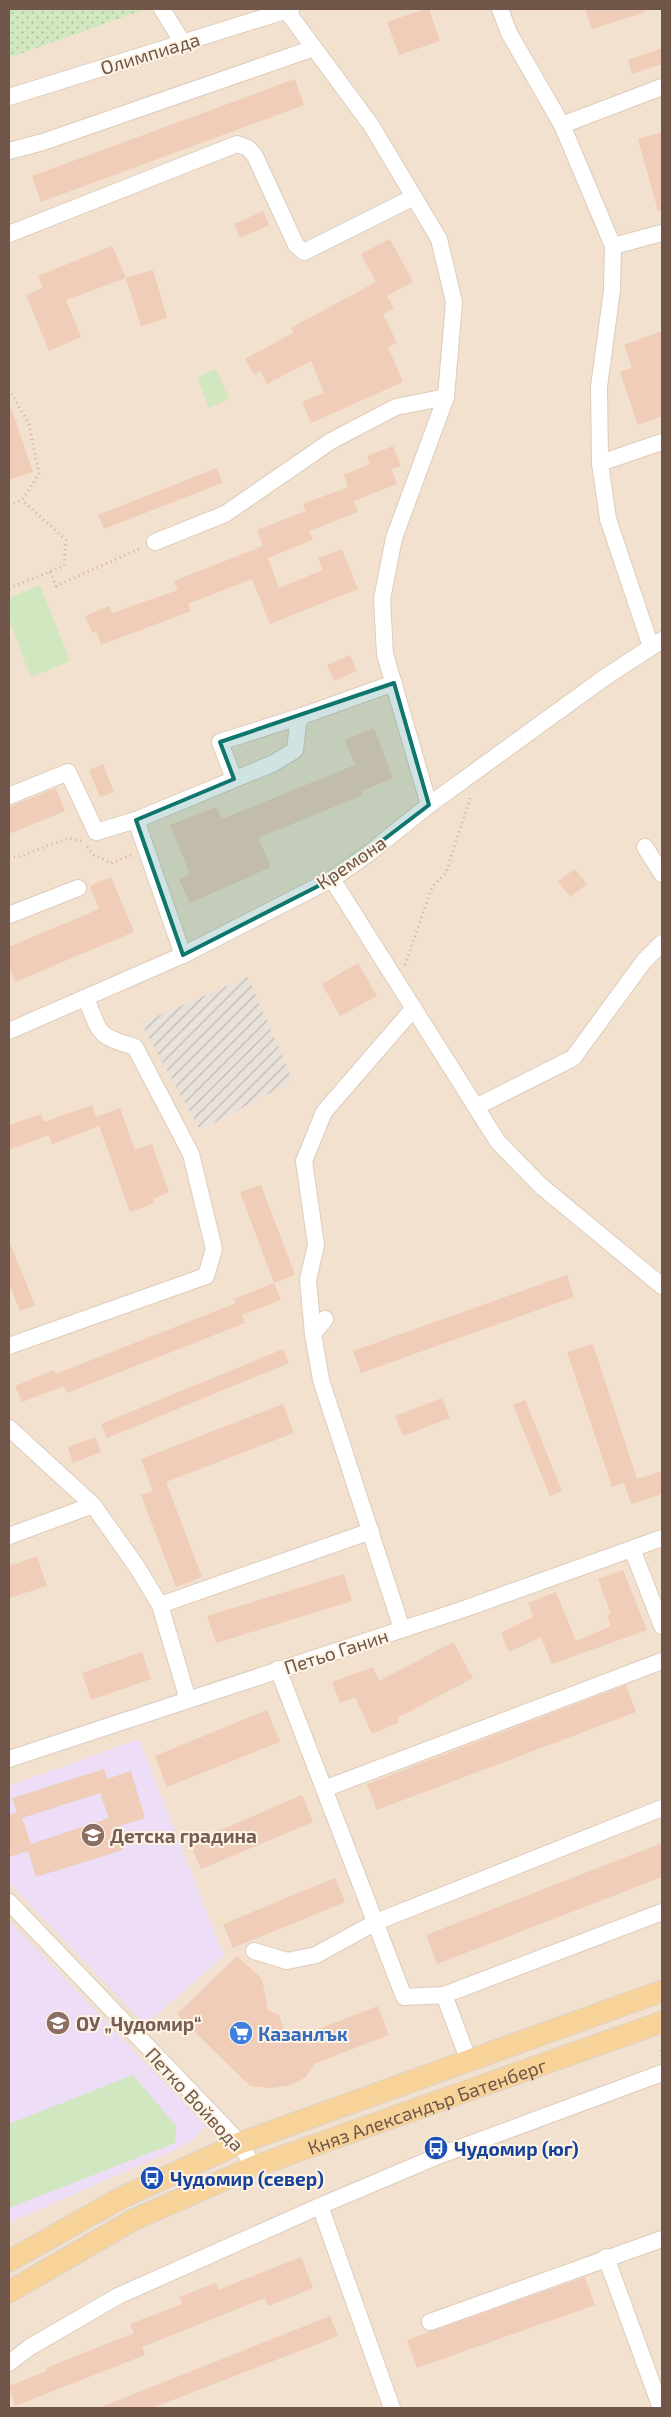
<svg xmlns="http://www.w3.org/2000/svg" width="671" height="2417" font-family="'Exo 2',sans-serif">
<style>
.residential{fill:#f2e1ce}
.industrial{fill:url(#industrial-furrows)}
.education{fill:#edddf7}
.green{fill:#d0e7bf}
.garden{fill:url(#garden-dots)}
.building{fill:#efcdb9;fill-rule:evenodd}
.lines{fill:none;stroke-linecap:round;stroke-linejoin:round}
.minor-casing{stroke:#deccbc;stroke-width:18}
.major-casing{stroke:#dad3d0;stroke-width:23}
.path{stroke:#d3b19c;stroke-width:3;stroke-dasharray:1 4;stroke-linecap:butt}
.minor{stroke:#fff;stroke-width:16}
.major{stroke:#f7d39a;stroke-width:21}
.marked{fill:#0f766e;fill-opacity:0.2;stroke:#0f766e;stroke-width:4;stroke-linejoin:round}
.labels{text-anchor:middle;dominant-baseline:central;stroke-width:4;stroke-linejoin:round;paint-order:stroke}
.street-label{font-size:19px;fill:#705649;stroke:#fef4e5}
.education-label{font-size:19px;font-weight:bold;fill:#785e54;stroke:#fef4e5;text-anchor:start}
.shop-label{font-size:19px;font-weight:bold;fill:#366cbe;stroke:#fef4e5;text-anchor:start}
.transit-label{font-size:19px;font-weight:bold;fill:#164399;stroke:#fef4e5;text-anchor:start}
</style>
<defs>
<pattern id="industrial-furrows" width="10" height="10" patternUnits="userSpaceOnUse" patternTransform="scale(1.25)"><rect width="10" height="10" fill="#e9e2db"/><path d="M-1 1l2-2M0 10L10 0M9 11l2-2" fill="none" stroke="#c1bab4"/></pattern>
<pattern id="garden-dots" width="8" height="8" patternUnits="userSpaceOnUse" patternTransform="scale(1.25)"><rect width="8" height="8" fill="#d0e7bf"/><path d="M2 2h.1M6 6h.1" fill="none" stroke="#adbe9d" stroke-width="1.8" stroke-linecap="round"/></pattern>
</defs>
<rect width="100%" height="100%" fill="#fbf0e0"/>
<path class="residential" d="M146,9H662V2408H9V58Z"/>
<path class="industrial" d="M248,977L293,1081L200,1130L141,1023Z"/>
<g class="education">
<path d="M139,1739L224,1956L145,2025L9,1883V1786Z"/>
<path d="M9,1920L206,2126L188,2144L9,2223Z"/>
</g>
<g class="green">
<path d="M216,369L229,399L209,408L197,377Z"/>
<path d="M40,585L70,661L31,677L9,620V598Z"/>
<path d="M133,2075L176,2126L175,2143L9,2208V2124Z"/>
</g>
<path class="garden" d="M9,9H146L9,58Z"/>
<g class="building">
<path d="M425,9H429L440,41L399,55L387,22Z"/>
<path d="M585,9H645L646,12L592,29Z"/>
<path d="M662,48V64L632,74L628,60Z"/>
<path d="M295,79L304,105L41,202L32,176Z"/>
<path d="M662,132V211H658L638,139Z"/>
<path d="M263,211L269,225L240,238L234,224Z"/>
<path d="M390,239L413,282L387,296L394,308L383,314L397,343L388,347L403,382L311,423L302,402L324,393L311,361L267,384L260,371L254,375L245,359L293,333L291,328L376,282L361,254Z"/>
<path d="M112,246L126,278L66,300L81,337L49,351L26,295L43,288L38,276Z"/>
<path d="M153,270L167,318L141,326L126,278Z"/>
<path d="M662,331V416L638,425L620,372L632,368L624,345Z"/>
<path d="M11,408L33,472L9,480V409Z"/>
<path d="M393,446L401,466L392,469L397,484L354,501L358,512L309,531L313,540L268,558L279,588L323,570L318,558L342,549L358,589L270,624L252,579L188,604L191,611L101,645L96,631L92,633L85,616L109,606L112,613L178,590L174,581L263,546L257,530L306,511L303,504L348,487L344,475L370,464L367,456Z"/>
<path d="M217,468L222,483L104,529L98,515Z"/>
<path d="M350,655L357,671L334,681L327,665Z"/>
<path d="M374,728L393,778L362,791L363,795L258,838L271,867L190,903L179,879L190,874L170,825L216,807L222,819L355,765L345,740Z"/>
<path d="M103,764L114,792L100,797L89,770Z"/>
<path d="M56,788L65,811L9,834V807Z"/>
<path d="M575,869L587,884L570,897L558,881Z"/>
<path d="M111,877L134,932L15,982L9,966V947L99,909L90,886Z"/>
<path d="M358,963L377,996L340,1016L322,984Z"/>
<path d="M92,1105L99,1126L52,1144L49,1135L9,1150V1125L41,1114L44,1122Z"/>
<path d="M120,1108L135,1150L152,1144L169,1192L153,1199L154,1203L130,1212L96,1117Z"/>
<path d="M261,1185L295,1275L274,1283L240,1192Z"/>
<path d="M9,1241L35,1305L20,1311L9,1283Z"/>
<path d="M567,1275L574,1297L361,1373L353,1351Z"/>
<path d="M274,1283L281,1300L242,1315L245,1323L67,1393L64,1386L22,1402L15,1386L54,1370L56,1374L236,1303L234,1299Z"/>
<path d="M593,1344L637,1479L662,1471V1494L631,1504L624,1483L612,1487L567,1352Z"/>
<path d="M283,1349L289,1363L107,1438L101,1424Z"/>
<path d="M442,1398L450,1418L403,1436L395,1416Z"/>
<path d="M525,1400L562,1491L550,1496L513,1405Z"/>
<path d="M283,1404L294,1433L166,1482L202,1577L176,1587L141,1495L153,1491L141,1459Z"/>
<path d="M95,1437L101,1452L73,1463L68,1447Z"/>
<path d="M37,1556L47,1586L9,1598V1566Z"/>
<path d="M623,1570L647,1630L552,1664L541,1637L509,1652L501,1633L533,1617L528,1603L556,1592L576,1641L611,1626L607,1615L611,1614L598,1579Z"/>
<path d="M344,1574L352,1601L216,1643L207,1616Z"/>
<path d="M453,1642L473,1678L397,1718L399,1722L372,1734L355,1697L340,1703L332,1682L373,1667L379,1681Z"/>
<path d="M142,1652L151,1679L91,1700L82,1673Z"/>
<path d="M626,1685L636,1712L377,1810L367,1784Z"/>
<path d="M267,1710L280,1742L167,1787L155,1756Z"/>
<path d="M104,1769L107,1779L131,1771L145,1818L116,1827L123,1850L36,1877L28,1851L9,1857V1815L17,1812L12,1798ZM100,1793L109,1818L31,1844L22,1818Z"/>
<path d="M302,1795L313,1822L201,1869L190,1843Z"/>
<path d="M662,1843V1877L437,1964L426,1935Z"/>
<path d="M335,1878L345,1902L233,1948L223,1924Z"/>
<path d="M237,1956L262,1979L268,2010L279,2015L288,2041L378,2006L389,2035L314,2064L306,2077L291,2085L271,2088L250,2086L177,2014Z"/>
<path d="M301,2257L313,2288L268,2306L265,2298L142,2347L145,2355L15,2406L9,2386L47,2371L46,2368L134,2333L130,2324L182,2304L179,2297L216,2283L218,2290Z"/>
<path d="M585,2277L595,2305L417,2368L407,2340Z"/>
<path d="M330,2316L338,2336L152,2408H99Z"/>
</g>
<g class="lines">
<g class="minor-casing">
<g id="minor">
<path d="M162,9L183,43"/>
<path d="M500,9L509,33L562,125L613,246L612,290L599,387L600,463L608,519L651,647"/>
<path d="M286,10L371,125L439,239L454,302L446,397L394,538L382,599L385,654L429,805"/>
<path d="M9,97L291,9"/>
<path d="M562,125L662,87"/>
<path d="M9,151L43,142L314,48"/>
<path d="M9,234L237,144L248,148L255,156L296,245L304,252L414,197"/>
<path d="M613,246L662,233"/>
<path d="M600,463L662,442"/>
<path d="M155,542L225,514L331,441L396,407L446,397"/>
<path d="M234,779L220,742L302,716L394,683"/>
<path d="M9,796L68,772L96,832L136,820L274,763L295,750L298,724L302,716"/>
<path d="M136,820L183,955"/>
<path d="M645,847L662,874"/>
<path d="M332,879L498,1142L541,1186L662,1286"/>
<path d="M9,915L78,888"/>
<path d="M9,1031L183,955L332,879L368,854L429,805L604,678L662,640"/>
<path d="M476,1107L573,1058L644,961L662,943"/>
<path d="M325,1319L313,1334L321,1380L402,1629"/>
<path d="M313,1334L308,1280L316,1245L304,1161L324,1112L414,1008"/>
<path d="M9,1346L206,1276L214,1249L191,1154L135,1047C96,1035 101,1035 86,998"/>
<path d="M9,1428L93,1505L137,1567L160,1605L188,1700"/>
<path d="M9,1536L93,1505"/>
<path d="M632,1549L662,1626"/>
<path d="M160,1605L371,1531"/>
<path d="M278,1669L404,1997L444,1995L469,2061"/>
<path d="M9,1759L464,1609L662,1538"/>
<path d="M324,1789L662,1661"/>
<path d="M9,1902L240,2143L253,2167"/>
<path d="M254,1951L287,1961L316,1955L376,1922L662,1808"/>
<path d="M444,1995L662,1912"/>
<path d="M320,2206L438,2156L662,2073"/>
<path d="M606,2257L661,2408"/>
<path d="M430,2322L662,2239"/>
<path d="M9,2363L30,2347L118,2296L320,2206L392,2408"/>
</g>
</g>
<g class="major-casing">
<g id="major">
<path d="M9,2261L121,2198L240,2143L662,1991"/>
<path id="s1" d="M9,2292L133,2220L253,2167L662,2022"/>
</g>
</g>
<g class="path">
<path d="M9,505L22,500L39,474L29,424L10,391"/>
<path d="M50,572L56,586L141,548"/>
<path d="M9,588L64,566L66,540L22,500"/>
<path d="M87,847L94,855L111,863L132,855"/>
<path d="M9,857H18L69,838L84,842"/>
<path d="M405,965L432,887L446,873L471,795"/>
<path d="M661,2050L662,2054"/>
</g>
<use href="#minor" class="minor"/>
<use href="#major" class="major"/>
</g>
<path class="marked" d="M394,683L429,805L332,879L183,955L136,820L234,779L220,742Z"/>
<defs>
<g id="school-disc" transform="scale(1.25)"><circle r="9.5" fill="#8d6e63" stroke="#fef4e5"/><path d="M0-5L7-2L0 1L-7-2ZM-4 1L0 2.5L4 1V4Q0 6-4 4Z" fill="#fff"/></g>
<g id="supermarket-disc" transform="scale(1.25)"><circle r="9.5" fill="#3f7fe0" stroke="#fef4e5"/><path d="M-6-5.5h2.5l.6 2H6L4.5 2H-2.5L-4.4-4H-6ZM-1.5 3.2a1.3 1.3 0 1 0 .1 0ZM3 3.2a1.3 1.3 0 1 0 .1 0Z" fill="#fff"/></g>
<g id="bus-disc" transform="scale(1.25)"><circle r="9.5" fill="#1a4fb4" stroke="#fef4e5"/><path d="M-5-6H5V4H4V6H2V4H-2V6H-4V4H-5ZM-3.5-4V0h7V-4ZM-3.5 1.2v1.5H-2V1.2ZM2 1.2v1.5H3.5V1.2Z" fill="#fff"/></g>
</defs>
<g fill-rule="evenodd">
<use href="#school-disc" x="93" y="1835"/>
<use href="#school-disc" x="58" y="2023"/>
<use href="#supermarket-disc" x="241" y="2033"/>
<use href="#bus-disc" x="436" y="2148"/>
<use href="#bus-disc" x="152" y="2178"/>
</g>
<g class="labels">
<g class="street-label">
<text transform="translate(150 53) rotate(-17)">Олимпиада</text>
<text transform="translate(351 862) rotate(-34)">Кремона</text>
<text transform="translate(336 1651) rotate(-18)">Петьо Ганин</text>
<text transform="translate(195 2099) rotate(47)">Петко Войвода</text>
<text stroke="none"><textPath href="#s1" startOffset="459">Княз Александър Батенберг</textPath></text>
</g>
<g class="education-label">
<text x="110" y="1835">Детска градина</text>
<text x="76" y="2023">ОУ „Чудомир“</text>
</g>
<g class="shop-label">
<text x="258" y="2033">Казанлък</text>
</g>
<g class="transit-label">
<text x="454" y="2148">Чудомир (юг)</text>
<text x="170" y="2178">Чудомир (север)</text>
</g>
</g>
<rect width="671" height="2417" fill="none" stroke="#705649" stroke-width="20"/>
</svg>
